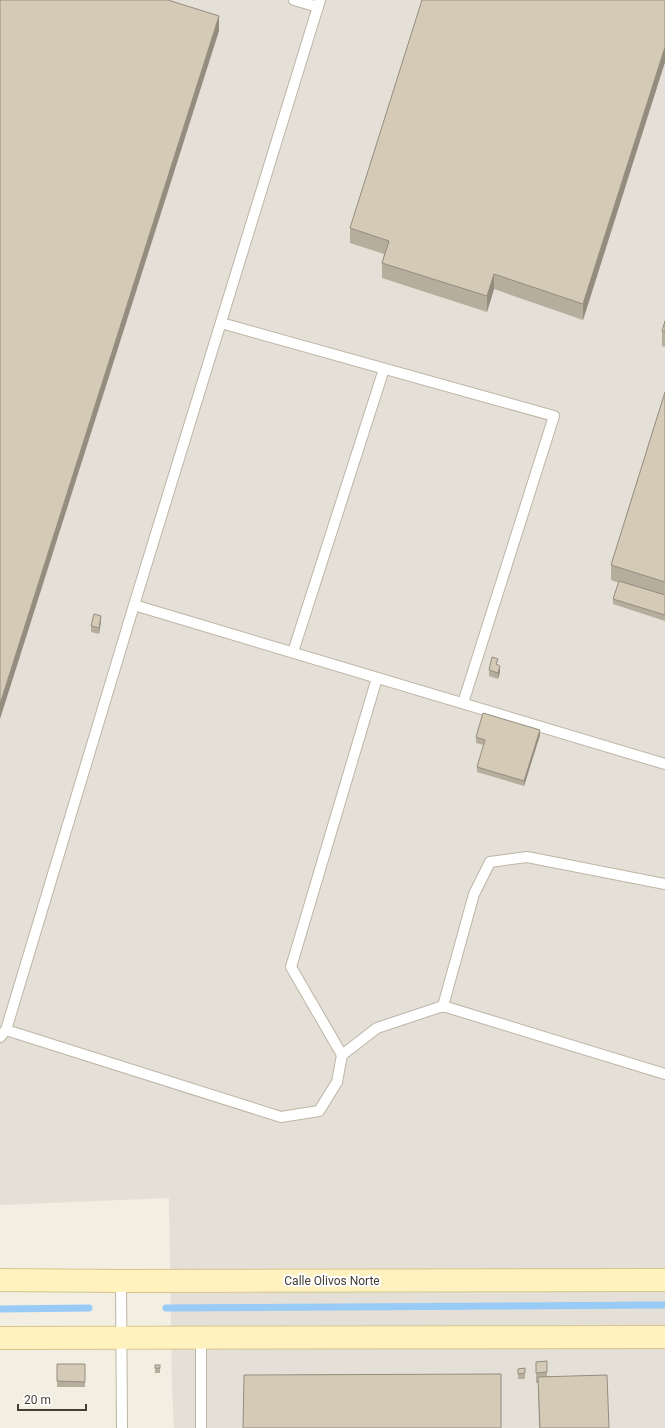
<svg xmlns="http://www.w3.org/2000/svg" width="665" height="1428" font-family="Roboto,sans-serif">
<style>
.industrial{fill:#e4dfd7}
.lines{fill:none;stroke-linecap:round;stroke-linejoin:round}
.stream{stroke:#98cbf5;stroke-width:7}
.lane-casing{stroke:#beb6a4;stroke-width:12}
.secondary-casing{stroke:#d6c68d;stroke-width:24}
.lane{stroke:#fff;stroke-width:10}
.secondary{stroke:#fff2bf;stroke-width:22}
.wall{fill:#b6ae9d}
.shaded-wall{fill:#948d7f}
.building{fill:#d4cab6;stroke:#948d7f}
.labels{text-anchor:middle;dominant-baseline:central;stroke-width:4;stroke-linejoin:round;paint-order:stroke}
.street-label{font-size:12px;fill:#443e32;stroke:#fff}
</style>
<rect width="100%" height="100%" fill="#f2eee2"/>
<path class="industrial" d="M0,0H665V1428H174L172,1389L169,1198L0,1205Z"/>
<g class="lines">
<g class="stream">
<path d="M166,1308L665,1305"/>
<path d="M0,1309L89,1308"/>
</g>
<g class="lane-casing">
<g id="lane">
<path d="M294,0L318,7"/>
<path d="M221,323L554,416L463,703"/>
<path d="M134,605L665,764"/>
<path d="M293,652L384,369"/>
<path d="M443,1006L474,894L490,862L527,857L665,884"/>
<path d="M6,1030L281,1117L319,1111L337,1082L342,1055L377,1028L443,1006L665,1074"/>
<path d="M0,1037L6,1030L134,605L320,0"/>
<path d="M342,1055L291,967L377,678"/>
<path d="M121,1281L122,1428"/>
<path d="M201,1338V1428"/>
</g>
</g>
<g class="secondary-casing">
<g id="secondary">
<path d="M0,1280L121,1281L665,1280"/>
<path d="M0,1338L665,1337"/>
</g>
</g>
<use href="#lane" class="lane"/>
<use href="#secondary" class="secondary"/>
</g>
<g class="wall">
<path d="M665,0V62L583,320L494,289L487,312L382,278V263L384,254L350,243V228Z"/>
<path d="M665,321V347L662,346V331Z"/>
<path d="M665,392V621L613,604V599L619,583L611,580V565Z"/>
<path d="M101,621L99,634L91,632V626Z"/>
<path d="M498,664L497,665L500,672L498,679L489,676V670Z"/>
<path d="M540,735L524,786L477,772V767L484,745L476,743V737Z"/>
<path d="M547,1361V1376L609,1428H539L538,1383H536V1362Z"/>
<rect x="57" y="1364" width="28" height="23"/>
<rect x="155" y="1365" width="5" height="8"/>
<path d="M525,1368V1379H518V1369Z"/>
</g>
<g class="shaded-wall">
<path d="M219,16V31L0,719V704Z"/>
<path d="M665,47V62L583,320V304Z"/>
<path d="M494,274V289L487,312V296Z"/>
<path d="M101,616V621L99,634V628Z"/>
<path d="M500,666V672L498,679V673Z"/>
<path d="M540,730V735L524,786V781Z"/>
</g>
<g class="building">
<path d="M0,0H168L219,16L0,704Z"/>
<path d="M422,0H665V47L583,304L494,274L487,296L382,263L389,241L350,228Z"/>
<path d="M665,321V332L662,331Z"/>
<path d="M665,392V582L611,565Z"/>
<path d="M619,581L665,595V615L613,599Z"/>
<path d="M94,614L101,616L99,628L91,626Z"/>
<path d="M492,657L498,659L496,664L500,666L498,673L489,670Z"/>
<path d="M483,713L540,730L524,781L477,767L485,740L476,737Z"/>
<path d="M547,1361V1372L536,1373V1362Z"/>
<path d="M57,1364H85V1382L57,1381Z"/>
<rect x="155" y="1365" width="5" height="3"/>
<path d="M525,1368V1373L518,1374V1369Z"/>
<path d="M501,1374V1428H243L244,1375Z"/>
<path d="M607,1375L609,1428H540L538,1377Z"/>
</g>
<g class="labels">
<g class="street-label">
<text x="332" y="1281">Calle Olivos Norte</text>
</g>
</g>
<path d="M18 1404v6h68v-6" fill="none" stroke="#443e32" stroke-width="2"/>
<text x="24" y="1404" font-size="12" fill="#443e32" stroke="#ffffff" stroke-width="3" paint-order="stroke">20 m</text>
</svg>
